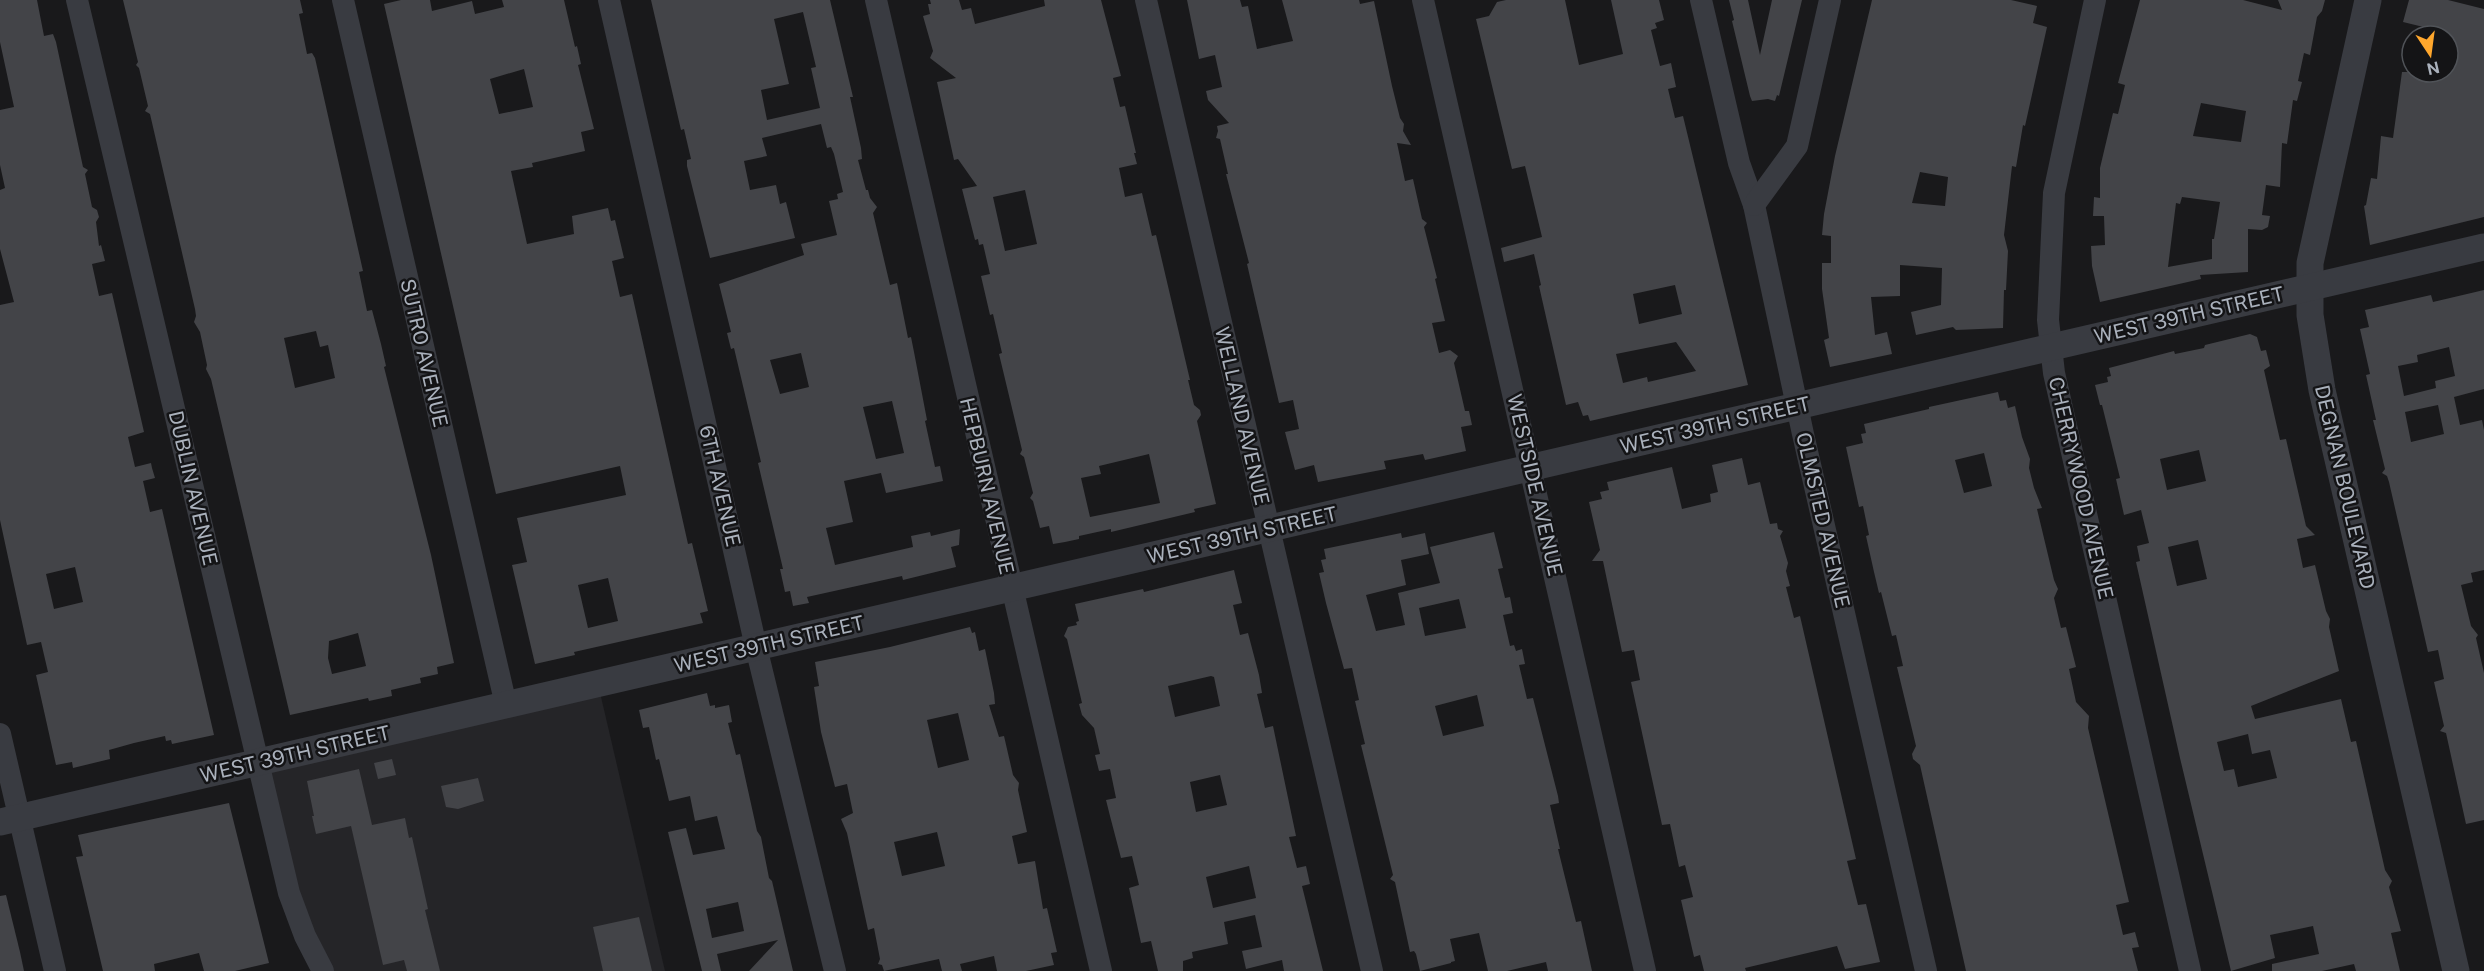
<svg xmlns="http://www.w3.org/2000/svg" width="2484" height="971" font-family="'Public Sans',sans-serif">
<style>
.built{fill:#252528}
.building{fill:#434448;fill-rule:evenodd}
.lines{fill:none;stroke-linecap:round;stroke-linejoin:round}
.minor{stroke:#393b41;stroke-width:22}
.tertiary{stroke:#393b41;stroke-width:27}
.labels{text-anchor:middle;dominant-baseline:central;stroke-width:5;stroke-linejoin:round;paint-order:stroke}
.street-label{font-size:20px;fill:#aab1bc;stroke:#141416}
</style>
<rect width="100%" height="100%" fill="#19191b"/>
<path class="built" d="M598,684L665,971H323L258,763Z"/>
<g class="building">
<path d="M0,0H37L44,36L53,34L56,42L83,167L88,170L85,174L92,207L97,210L99,217L96,222L99,246L101,245L105,261L92,264L99,296L112,293L144,432L128,437L135,467L151,463L152,468L155,478L143,481L150,512L162,509L214,735L172,744L171,740L166,741L165,736L134,743L109,750L110,759L73,768L72,762L56,765L36,675L48,672L41,642L27,645L0,520V305L14,302L0,249V190L5,188L0,165V110L14,107L0,42ZM75,567L83,602L54,609L46,574Z"/>
<path d="M123,0H300L303,13L299,14L307,54L312,53L315,58L363,271L359,272L367,311L372,310L381,344L386,366L384,367L431,555L454,663L437,667L438,674L420,678L421,683L391,690L392,696L369,701L368,698L290,715L211,379L206,369L207,365L200,332L194,322L196,316L195,309L150,114L145,111L148,106L139,68L136,65L138,62ZM316,331L320,347L328,345L335,378L295,388L284,338ZM358,633L366,666L332,674L328,658L329,641Z"/>
<path d="M401,0H430L432,11L472,1L475,14L504,7L502,0H564L575,47L577,46L581,64L578,65L594,129L581,132L585,151L532,163L533,167L511,171L527,244L574,234L572,216L608,208L611,221L615,220L624,258L612,261L620,297L632,294L688,544L692,543L708,611L700,613L703,623L574,652L575,655L535,664L512,565L527,562L517,518L626,495L620,466L496,494L384,4ZM524,69L533,107L499,114L490,79ZM608,578L618,621L588,628L578,585Z"/>
<path d="M651,0H830L853,97H850L861,148L862,159L858,160L866,190H868L870,198L877,207L873,213L890,285L897,283L908,338L911,337L914,352L927,420L925,421L935,467L940,466L943,481L886,493L881,473L844,481L853,522L826,528L835,565L913,547L911,536L930,532L931,536L960,529L959,545L951,547L956,567L903,580L902,576L807,597L809,603L793,606L790,591L785,592L780,569H783L758,463L761,462L734,348L731,349L727,333L731,332L719,284L804,255L801,244L837,235L829,201L838,199L837,194L843,192L834,154L831,147L827,148L821,124L762,138L767,156L744,161L750,190L776,185L780,204L786,202L795,238L710,258L687,166V160L691,159L684,129L681,130ZM803,12L816,67L811,68L820,108L767,120L761,90L789,84L774,19ZM801,353L809,387L780,394L770,360ZM892,401L904,453L876,459L863,407Z"/>
<path d="M930,0H959L962,10L971,8L975,24L1045,6L1044,0H1101L1121,76L1113,78L1120,107L1125,106L1136,153H1134L1137,164L1119,168L1125,197L1142,193L1152,236L1156,235L1190,380H1188L1194,405L1200,410L1201,415L1197,421L1216,504L1194,509L1195,512L1111,532V529L1079,536V539L1065,542L1053,544L1049,526L1040,528L1033,501L1030,498L1033,493L1024,457L1020,454L1022,450L999,354L1002,353L993,314L990,315L981,276L990,274L983,244L979,245L978,239L975,240L962,189L977,186L958,159L954,160L937,82L956,78L930,58L933,51L923,16L930,14L928,4H931ZM1025,190L1037,244L1005,251L993,197ZM1149,454L1160,503L1090,517L1081,478L1101,474L1099,466Z"/>
<path d="M1187,0H1240L1242,7L1248,6L1257,49L1293,41L1282,0H1359L1360,4L1374,1L1392,86L1400,118L1404,124L1403,131L1411,145L1397,143L1405,181L1413,179L1422,219L1427,223L1424,227L1437,278L1435,279L1445,321L1432,323L1439,353L1450,350L1458,356L1454,363L1465,411H1469L1472,425L1461,427L1466,451L1425,460L1423,454L1384,461L1386,469L1318,482L1314,465L1295,470L1285,432L1299,429L1293,400L1279,403L1247,264L1249,263L1226,174H1228L1220,139L1216,138L1218,131L1217,126L1229,123L1208,100L1206,91L1222,87L1215,55L1199,59Z"/>
<path d="M1506,0H1565L1579,65L1623,54L1611,0H1659L1664,20L1655,23L1657,28L1651,30L1660,66L1671,63L1676,87L1668,89L1675,118L1683,116L1748,385L1590,421L1588,415L1583,416L1578,402L1566,405L1539,286L1541,285L1534,254L1504,262L1501,248L1542,237L1525,166L1512,169L1476,19L1489,16L1497,2ZM1675,285L1682,314L1639,324L1633,294ZM1676,342L1696,371L1648,382L1647,377L1623,383L1616,354Z"/>
<path d="M1729,0H1748L1760,55L1772,0H1802L1779,96L1777,95L1775,101L1768,99L1752,101L1750,96L1732,21L1734,20Z"/>
<path d="M1872,0H2011L2037,6L2033,23L2047,27L2025,126L2023,125L2016,167L2012,166L2004,235L2008,251L2006,290H2004L2003,328L1956,330L1953,327L1916,335L1911,312L1941,305L1942,268L1900,265V296L1871,297L1875,335L1887,332L1892,354L1830,367L1824,340L1829,338L1822,289V263H1831V236L1822,235L1824,214L1835,156ZM1920,172L1948,177L1945,206L1912,203Z"/>
<path d="M2140,0H2243L2282,10L2278,0H2325L2322,11L2317,17L2310,55L2304,53L2298,81L2302,82L2297,101L2293,100L2287,144L2282,143L2280,187L2266,185L2262,215L2270,216L2268,227L2262,230L2248,229V272L2200,275L2201,279L2100,302L2092,266L2091,246L2105,245L2104,216H2093L2094,197L2100,198V168L2113,113L2118,114L2125,85L2118,83ZM2201,103L2246,111L2241,142L2193,136ZM2182,197L2220,202L2214,239H2212V259L2168,267L2176,203L2180,204Z"/>
<path d="M2409,0H2448L2484,9V217L2370,245L2364,206L2366,205L2371,178L2377,179L2381,136L2393,138L2402,72H2448V33L2403,22Z"/>
<path d="M2484,290V389L2454,397L2460,425L2482,420L2484,430V570L2471,573L2473,582L2461,585L2471,626L2478,635L2476,638L2484,673V820L2466,824L2446,733L2440,731L2444,726L2434,682L2444,679L2438,650L2428,652L2389,482L2387,476L2382,473L2385,469L2373,420H2376L2366,375L2370,374L2360,329L2369,327L2365,310L2431,295L2433,302ZM2449,347L2455,376L2435,381L2436,388L2404,396L2398,366L2418,362L2417,355ZM2438,405L2444,434L2411,442L2405,412Z"/>
<path d="M2250,334L2257,337L2261,351L2266,350L2270,366L2264,370L2280,440L2286,439L2306,526L2315,535L2297,539L2303,568L2315,565L2326,611L2330,619L2329,627L2339,671L2251,706L2255,719L2341,699L2351,742L2356,741L2385,870L2392,881L2389,887L2401,931L2391,933L2400,971H2356L2354,964L2322,971H2272V964L2319,954L2313,926L2270,935L2275,958L2231,971L2180,758L2136,562L2140,561L2137,546L2149,543L2141,510L2124,515L2116,479L2120,478L2102,405H2100L2095,385L2108,382L2107,377L2111,376L2109,368L2174,351L2175,354L2204,348L2205,345ZM2199,450L2206,481L2167,490L2160,459ZM2198,540L2207,579L2177,586L2168,547ZM2248,734L2252,754L2270,750L2277,778L2238,787L2234,769L2224,771L2217,742Z"/>
<path d="M1998,392L2000,401L2006,400L2008,408L2015,406L2022,437L2030,459L2029,468L2034,488L2042,508L2037,509L2054,580L2058,589L2054,598L2061,628L2066,627L2076,667L2069,669L2076,702L2089,716L2088,728L2129,902L2116,905L2123,935L2135,932L2139,947L2132,948L2138,971H1966L1920,765L1913,759L1912,754L1916,746L1897,667L1903,666L1896,635L1892,636L1881,592L1879,593L1874,572L1866,536L1869,535L1863,506L1859,507L1846,447L1863,443L1861,434L1866,433L1864,424L1929,409V407ZM1984,453L1992,486L1964,493L1955,460Z"/>
<path d="M1742,458L1748,485L1760,482L1770,524L1777,523L1778,529L1783,531L1780,536L1788,563L1786,571L1790,586L1786,587L1794,618L1800,616L1856,859L1847,861L1858,905L1866,904L1880,962L1845,969L1837,946L1745,968L1746,971H1704L1700,955L1694,957L1681,900L1693,897L1685,865L1679,867L1670,824L1662,825L1631,682L1640,680L1634,650L1622,652L1603,561H1592L1600,550L1589,502L1602,499L1600,492L1609,490L1607,482L1672,467L1682,509L1711,502L1710,494L1718,492L1712,465Z"/>
<path d="M1494,532L1503,568L1498,569L1505,598L1510,597L1513,613L1503,615L1510,646L1514,645L1516,651L1522,649L1525,664L1519,665L1527,699L1533,698L1558,796L1559,803L1550,805L1560,849H1558L1576,922L1581,921L1592,971H1548L1546,962L1507,971H1488L1479,933L1450,939L1455,961L1451,962V963L1420,971L1416,954L1414,951L1410,952L1395,882L1390,879L1393,875L1361,745L1365,744L1355,701L1359,700L1352,668L1344,669L1326,603L1319,573L1324,572L1321,560L1326,559L1324,549L1401,533L1402,538L1425,533L1429,554L1401,560L1406,585L1366,595L1376,631L1405,625L1398,593L1440,583L1430,547ZM1459,599L1466,628L1425,636L1419,608ZM1477,695L1484,726L1443,736L1435,706Z"/>
<path d="M1234,570L1242,603L1233,605L1240,635L1248,633L1259,675L1262,693L1257,694L1265,728L1273,726L1296,836L1289,837L1297,868L1306,866L1310,884L1302,886L1323,971H1284L1282,960L1246,969L1242,951L1262,947L1255,915L1224,922L1228,944L1192,952L1193,958L1183,961V971H1158L1151,941L1141,943L1129,888L1139,885L1132,856L1121,858L1110,816L1106,800L1116,798L1110,769L1099,771L1095,755L1100,754L1094,728L1082,715L1079,704L1082,703L1067,639L1064,636L1068,627L1077,625L1076,622L1079,621L1075,604L1143,589L1144,592ZM1211,676L1214,677L1220,706L1175,717L1168,686ZM1220,775L1227,805L1196,812L1190,782ZM1249,866L1256,898L1213,908L1206,877Z"/>
<path d="M970,627L972,633L975,632L979,651L985,649L994,693L995,704L989,705L999,737L1004,736L1013,775L1019,783L1018,790L1027,832L1012,836L1018,864L1035,861L1043,909L1047,908L1057,952L1051,953L1054,965L1026,971H997L994,956L960,964L962,971H942L939,959L884,971L882,965L878,964L880,959L874,928L868,930L847,833L841,819L853,813L847,784L835,787L821,732L814,687L819,686L815,662L890,647ZM958,713L969,760L938,768L927,720ZM937,832L945,866L902,876L894,842Z"/>
<path d="M707,693L710,706L715,705V708L729,705L732,722L728,723L736,755L740,754L757,831L761,837L769,878L772,881L793,971H749L778,940L717,954L721,971H702L668,832L686,828L693,855L725,849L717,816L695,821L690,796L669,801L659,759L656,760L649,727L643,728L639,710ZM738,902L744,931L712,938L706,909Z"/>
<path d="M392,759L396,775L378,779L374,763Z"/>
<path d="M359,769L372,825L405,818L409,838L412,837L428,909L425,910L440,971H407L404,960L383,965L351,826L316,834L312,816H314L307,781Z"/>
<path d="M478,778L484,801L458,809L446,807L441,786Z"/>
<path d="M229,803L269,963L235,971H204L199,953L154,964L155,971H103L76,857L83,856L78,835Z"/>
<path d="M6,895L20,952L24,971H0V896Z"/>
<path d="M639,917L652,971H603L593,927Z"/>
</g>
<g class="lines">
<g class="minor">
<path d="M77,0L289,893L305,936L323,971"/>
<path d="M343,0L506,705"/>
<path d="M609,0L756,647L835,971"/>
<path d="M876,0L1101,971"/>
<path d="M1146,0L1372,971"/>
<path d="M1423,0L1645,971"/>
<path d="M1701,0L1739,163L1754,205L1803,434L1926,971"/>
<path d="M2095,0L2054,193L2048,320L2054,373L2190,971"/>
<path d="M1754,205L1797,146L1830,0"/>
<path d="M0,734L55,971"/>
</g>
<g class="tertiary">
<path d="M2368,0L2310,263V315L2322,390L2456,971"/>
<path d="M0,822L2484,247"/>
</g>
</g>
<g class="labels">
<g class="street-label">
<text transform="translate(2189 315) rotate(-13)">WEST 39TH STREET</text>
<text transform="translate(424 353) rotate(77)">SUTRO AVENUE</text>
<text transform="translate(1242 416) rotate(77)">WELLAND AVENUE</text>
<text transform="translate(1715 425) rotate(-13)">WEST 39TH STREET</text>
<text transform="translate(1535 485) rotate(77)">WESTSIDE AVENUE</text>
<text transform="translate(720 486) rotate(77)">6TH AVENUE</text>
<text transform="translate(987 486) rotate(77)">HEPBURN AVENUE</text>
<text transform="translate(2345 487) rotate(77)">DEGNAN BOULEVARD</text>
<text transform="translate(193 488) rotate(77)">DUBLIN AVENUE</text>
<text transform="translate(2081 488) rotate(77)">CHERRYWOOD AVENUE</text>
<text transform="translate(1823 520) rotate(77)">OLMSTED AVENUE</text>
<text transform="translate(1242 535) rotate(-13)">WEST 39TH STREET</text>
<text transform="translate(769 644) rotate(-13)">WEST 39TH STREET</text>
<text transform="translate(295 754) rotate(-13)">WEST 39TH STREET</text>
</g>
</g>
<g transform="translate(2430 54) rotate(167)"><circle r="28" fill="#141416" stroke="#505358" stroke-width="1.5"/>
<path d="M0-4.5L10 22L0 15L-10 22Z" fill="#ffa72d"/>
<text y="-9" font-size="16" font-weight="bold" text-anchor="middle" fill="#aab1bc">N</text>
</g>
</svg>
